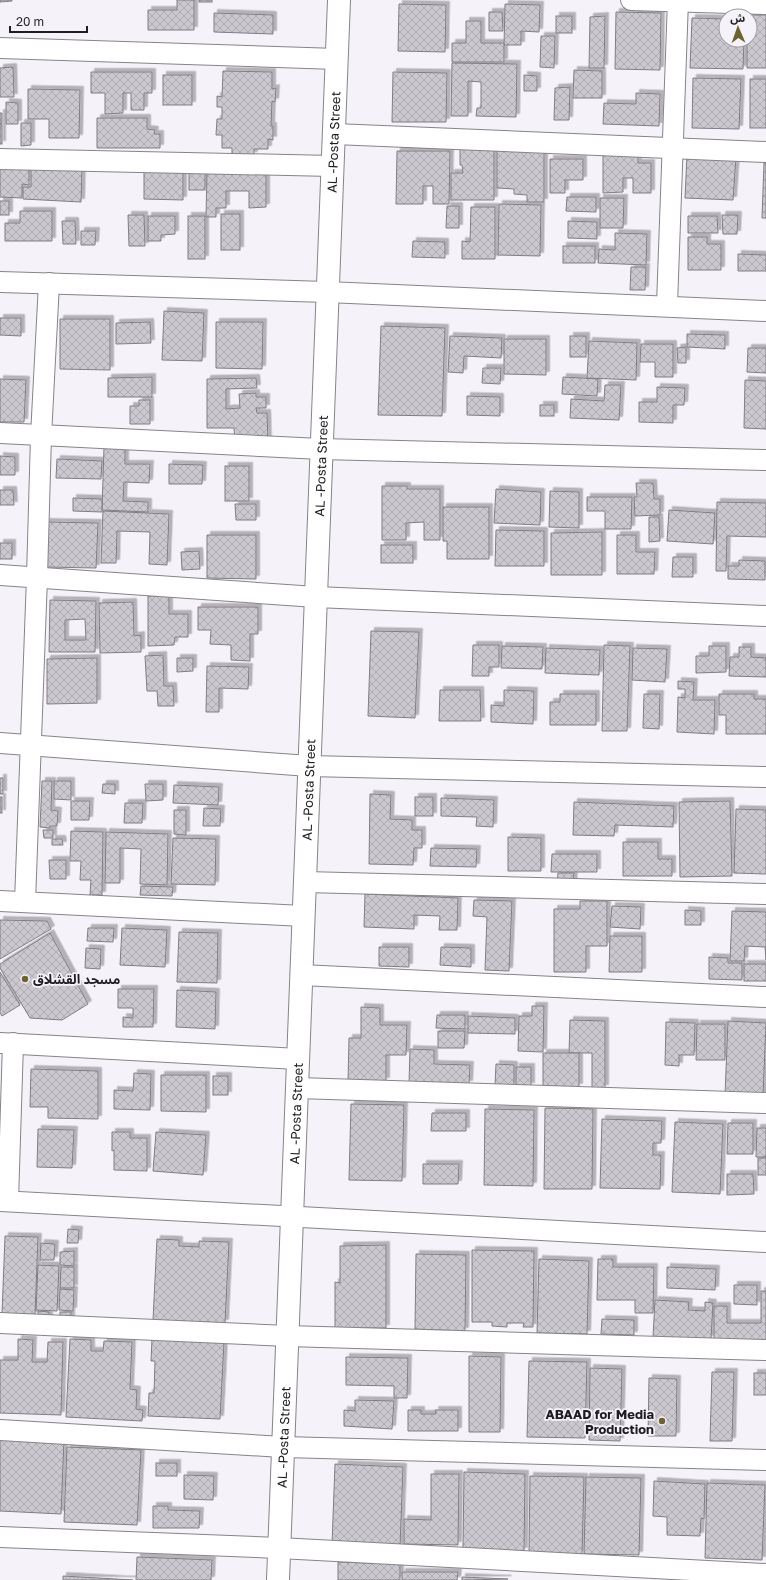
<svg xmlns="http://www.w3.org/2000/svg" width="766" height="1580" font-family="'Golos Text','Noto Sans Arabic',sans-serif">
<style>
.building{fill:url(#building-cross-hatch);stroke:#817d84;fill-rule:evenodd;filter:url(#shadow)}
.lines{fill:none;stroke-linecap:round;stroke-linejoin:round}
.minor-casing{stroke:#87838a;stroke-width:22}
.tertiary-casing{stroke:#87838a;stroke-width:24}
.minor{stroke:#fff;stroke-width:20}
.tertiary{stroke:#fff;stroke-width:22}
.poi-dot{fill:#6e6330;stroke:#f6f2fa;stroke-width:1.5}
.labels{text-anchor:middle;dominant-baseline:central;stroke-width:3.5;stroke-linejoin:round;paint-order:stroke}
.street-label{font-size:13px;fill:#1e1d20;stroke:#f6f2fa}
.poi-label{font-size:13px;font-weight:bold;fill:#1e1d20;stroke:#f6f2fa;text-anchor:start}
</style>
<defs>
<pattern id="building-cross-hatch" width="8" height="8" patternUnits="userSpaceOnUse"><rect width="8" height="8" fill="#ccc8d0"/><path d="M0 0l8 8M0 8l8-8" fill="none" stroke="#afabb2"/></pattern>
<filter id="shadow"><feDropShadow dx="3.5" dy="-3.5" stdDeviation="0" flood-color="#0004"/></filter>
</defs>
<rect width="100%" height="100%" fill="#f6f2fa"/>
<g class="building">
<path d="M0,0H12V1L0,2Z"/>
<path d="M177,0H194V30H148V10H177Z"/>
<rect x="199" y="0" width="13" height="2"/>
<path d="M399,4L446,5L445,52L398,51Z"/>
<path d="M505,4L540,5L539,32L521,31V45H504Z"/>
<path d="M489,12H502L503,31H489Z"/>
<path d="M616,12L661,13L660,70L615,69Z"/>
<path d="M214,13L273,15V34L214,32Z"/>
<path d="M747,15H766V68H747V40H750V16Z"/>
<rect x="556" y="16" width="16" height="17"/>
<path d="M605,16L604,68H589L590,17Z"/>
<path d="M692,18L726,19V40H744L743,69L690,68Z"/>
<path d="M466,21H481V43H504V62H452V43H466Z"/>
<path d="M541,36H555L554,68L540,67Z"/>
<path d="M452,63L517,64L516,117L476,116L477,108H481V82L468,81V116H451Z"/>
<path d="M13,67L14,97H0V68Z"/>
<path d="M574,70L602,71V98H573Z"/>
<path d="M223,71L272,72V89L276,88L275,102L272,101L271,126H273V140L268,139V149H254V155H232V148H222V135H216L217,119H222V107H217V96L222,97Z"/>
<path d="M91,72H152V93H144V110H131V93H123V113L105,114V93H91Z"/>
<path d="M393,72L447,73L446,122H392Z"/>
<rect x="163" y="75" width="29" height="30"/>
<path d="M524,75L537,76V91H524Z"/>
<path d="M693,78L741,79L739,129L692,128Z"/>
<rect x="750" y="79" width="16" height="49"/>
<path d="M570,87L569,120H554L555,88Z"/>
<path d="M28,89L80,90L79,138H49V119H28Z"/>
<path d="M636,93L660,94L659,126L603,124L604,103L636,104Z"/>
<path d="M6,102L18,103V124H6Z"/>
<path d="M0,113H2V123L0,124Z"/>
<path d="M97,118H147V129L155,130L154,134H160V148H97Z"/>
<path d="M21,123H31V145L21,146Z"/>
<rect x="0" y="124" width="2" height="20"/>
<path d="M460,148H494V200H451V173H463L462,165H460Z"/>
<path d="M497,149H544V202H527V195L514,194V189L497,188Z"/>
<path d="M397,151H450L449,204H433V186H423V204H396Z"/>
<path d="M603,154H638V163H651V193H633V178H623V192L603,193Z"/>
<path d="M687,155L736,157L733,200L685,198Z"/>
<path d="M550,159H583V180H565V193H550Z"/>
<path d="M764,163H766V218H762Z"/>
<path d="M0,165L29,166V185L22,184V198L0,197Z"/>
<path d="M31,166L82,168L81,202L23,199V187H31Z"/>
<path d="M144,172H183V200L144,199Z"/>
<rect x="189" y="173" width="16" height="17"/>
<path d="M207,173H266V207L249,208V191H226V208H216V217H206Z"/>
<path d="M567,197H596V212L566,211Z"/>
<path d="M600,198H624L623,228H600Z"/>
<rect x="0" y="201" width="9" height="14"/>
<path d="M499,204L541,205L540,256L498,255Z"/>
<path d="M447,206H459V228H446Z"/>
<path d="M471,207H495V259H462V241L470,242Z"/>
<path d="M20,211H52V241H5V223H20Z"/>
<rect x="221" y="214" width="19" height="36"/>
<path d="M128,215H144L145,246H129Z"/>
<path d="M722,215H738L737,234H723Z"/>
<path d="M148,216H175V234L161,235V241H148Z"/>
<rect x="188" y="216" width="17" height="43"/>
<path d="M688,216H717L718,233H688Z"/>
<path d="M62,221H75L76,244H63Z"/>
<path d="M568,221L597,222V239L568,238Z"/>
<path d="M81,231H96L95,245H81Z"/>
<path d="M615,233L647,234L646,265L598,263L599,249L615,250Z"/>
<path d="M688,237H707V244H721V270H688Z"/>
<path d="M413,241L445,242V258L412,257Z"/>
<rect x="563" y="246" width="32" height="17"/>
<path d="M738,254L766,255V271H738Z"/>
<path d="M631,267H646L645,290H630Z"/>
<path d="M164,311L204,313L202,361L162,360Z"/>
<path d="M0,318H21V336L0,335Z"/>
<path d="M60,319H110V370L60,369Z"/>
<path d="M150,322L151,343L116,344V323Z"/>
<path d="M216,322H263L262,369L216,368Z"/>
<path d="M381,326L445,328L442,416L378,415Z"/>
<path d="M687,334L725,335V349L687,347Z"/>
<path d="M450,336L502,338L501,358L464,356L463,373L448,372Z"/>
<rect x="570" y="336" width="16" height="21"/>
<path d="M504,339H546V375L504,374Z"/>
<path d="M589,341L637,343L636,380L587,378Z"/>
<path d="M641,344H673V377H655V362H640Z"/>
<path d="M686,347V363H678L677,348Z"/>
<path d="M748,348H766V373L747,372Z"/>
<path d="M483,368H501L500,384L482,383Z"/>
<path d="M152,377V397H108V378Z"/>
<path d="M563,377L598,379L597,396L562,394Z"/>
<path d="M256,378L257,388L226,389V409L240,408L239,394L256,393V397H266V408H256L257,413H267L268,442H235L234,428H207V379Z"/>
<path d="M0,379L26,380L24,422H0Z"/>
<path d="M745,380L766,381V429L744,428Z"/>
<path d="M605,385H621L619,420L570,418L571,399L604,401Z"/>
<path d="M657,387L685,388L684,405H673V423L639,422V402H657Z"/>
<path d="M467,396L500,397V416L467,415Z"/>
<path d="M139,400H150V424H130V406H139Z"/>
<rect x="540" y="405" width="14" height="11"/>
<path d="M104,447L125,448V464H150L149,483L124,482L123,501L148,502V512L102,510Z"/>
<path d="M0,456L15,457V475H0Z"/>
<path d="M57,459L102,461L101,479L56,478Z"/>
<path d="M169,464L203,465L202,484H169Z"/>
<rect x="225" y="466" width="24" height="35"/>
<path d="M636,483H653L654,499H660V515L635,516L634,497H637Z"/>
<path d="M382,486H407V489H440V540H424V522L406,523V540H382Z"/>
<path d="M496,489L541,492L540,525L494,523Z"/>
<path d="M0,490H13L14,505H0Z"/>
<path d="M550,491L579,492V528L549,527Z"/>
<path d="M587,497H632L631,529H605V511H587Z"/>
<path d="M73,498L102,499V512L73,511Z"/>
<path d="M717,502L766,503V537L727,536L726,571H716Z"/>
<path d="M235,504H256V520H236Z"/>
<path d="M443,507H489V559H447V541H443Z"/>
<path d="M669,510L715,513L713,544L667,541Z"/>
<path d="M103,511L169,514L167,565L149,564L150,532L117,531L116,563H101Z"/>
<path d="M649,517H659L660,541L649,542Z"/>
<path d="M46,522L98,523L96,568L45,567Z"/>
<path d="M496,530L544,531V566H495Z"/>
<path d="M602,532V575H551V533Z"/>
<path d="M207,535H256V579L207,578Z"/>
<path d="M617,535H636V552H655L654,574H617Z"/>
<rect x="0" y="543" width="12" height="16"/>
<rect x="381" y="545" width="32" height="18"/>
<path d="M199,551L200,569L182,570L181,552Z"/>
<path d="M673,557H693V577H672Z"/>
<path d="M739,560L765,561V580L728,579V566H739Z"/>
<path d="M148,596H169V614H188V637H175L174,645L148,646Z"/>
<path d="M50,600L96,601L95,652H49ZM85,619L86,640H65V620Z"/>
<path d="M133,602L134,636L141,635V652L100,653L99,603Z"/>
<path d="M198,607H258V634H250V661L231,660V645L210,644L211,630H198Z"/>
<path d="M371,631L419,632L415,718L368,716Z"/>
<path d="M473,645H499V667H489V676H472Z"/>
<path d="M604,645L630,646L627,731H602Z"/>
<path d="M502,646L543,647L542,669L501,668Z"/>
<path d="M709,646H726V672L696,673V656H709Z"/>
<path d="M739,647H751V657L766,658V677L729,676L730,657H739Z"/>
<path d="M546,648L600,650L599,675L545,673Z"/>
<path d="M633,648L667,649L665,682L632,680Z"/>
<path d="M163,655L164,686H173L174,706H158L157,691H147L145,656Z"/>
<path d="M97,658V703L47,704V659Z"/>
<path d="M177,658H193V671L177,672Z"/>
<path d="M207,666L249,667L248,689L219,688V712H206Z"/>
<path d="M678,681L694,682L693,700H715L714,734L677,732L678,697L685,698V689H678Z"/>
<path d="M440,690H480L481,721H439Z"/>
<path d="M504,690L534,691L533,724L491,722V705L504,706Z"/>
<path d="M560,694H596V725H550V702H560Z"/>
<path d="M644,694H660L659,729L643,728Z"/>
<path d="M719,694H754V699H766V734H726V715H719Z"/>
<rect x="0" y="778" width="3" height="16"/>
<path d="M42,781H52L51,810L58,811L57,826H50V828L40,827Z"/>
<path d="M54,781H71V800L54,799Z"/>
<path d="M103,784H115V794L102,793Z"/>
<path d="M145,784H163V800L146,801Z"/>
<path d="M174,785L219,787L218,805L173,803Z"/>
<path d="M370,794L391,795L390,819L412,820V830H422V848H414L413,865L369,864Z"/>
<rect x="0" y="797" width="2" height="16"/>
<rect x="415" y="797" width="18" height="19"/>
<path d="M441,798L494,800L493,827L476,826L477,817L441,816Z"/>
<path d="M71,801H90L89,820H71Z"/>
<path d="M730,801L732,876L680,877L679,802Z"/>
<path d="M574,802L674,806L673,827L615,825L614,836L573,835Z"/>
<path d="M125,803H143L142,823H124Z"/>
<path d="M204,808L221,809L220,826H203Z"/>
<path d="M736,809L766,810V874L734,873Z"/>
<path d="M174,810H186V835L174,834Z"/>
<path d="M43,830H53V838H44Z"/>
<path d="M71,831L103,832L102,895H90L91,880H80L81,861H70Z"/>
<path d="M106,832L168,834L167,885L140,884L141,849L120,848V883H105Z"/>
<path d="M508,837L541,838V871H508Z"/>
<path d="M173,838L216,839L215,885L171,884Z"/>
<path d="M52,839H62L63,845H52Z"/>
<path d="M623,842H658V859H672V876H623Z"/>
<path d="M431,848L477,849L476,867L430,866Z"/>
<path d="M552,854H597V872H551Z"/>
<path d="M49,860H66V879H50Z"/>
<path d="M558,873H574L573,887L557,886Z"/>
<path d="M141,886L173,887L172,896L140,895Z"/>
<path d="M365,894L458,898L457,930H439L440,916L414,915V929L364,927Z"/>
<path d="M474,900L512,901L509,971L485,970L487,917L473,916Z"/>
<path d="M580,901H607V946H586V972H554V909H580Z"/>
<path d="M612,906L641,907L640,929L610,927Z"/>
<path d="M685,910L701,911V925H685Z"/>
<path d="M732,911L766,912V960L765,947L745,946L744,961H730Z"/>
<path d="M0,920L47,921L51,929L0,959Z"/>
<path d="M88,928H114L113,942L87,941Z"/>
<path d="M122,928L167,930L165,967L120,965Z"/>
<path d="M179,932L218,933L217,983L177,982Z"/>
<path d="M50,933L88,1004L62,1020L30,1018L0,968V964Z"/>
<path d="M610,936H642V972H609Z"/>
<path d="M379,947H409V967L379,966Z"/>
<path d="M441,947L471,948V967L440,965Z"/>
<path d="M86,948L101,949L100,969L85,968Z"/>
<path d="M709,957L728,958V963H742V980L709,979Z"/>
<rect x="744" y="964" width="22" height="17"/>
<path d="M0,972L20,1005L2,1016L0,1013Z"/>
<path d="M118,989H154L153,1027H123V1017L133,1018V1008H118Z"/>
<path d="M177,990L216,992L215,1029L176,1027Z"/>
<path d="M532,1006H544L543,1052L518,1051L519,1016H532Z"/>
<path d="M361,1007L380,1008V1025H407L406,1055H386V1081H348L349,1038H361Z"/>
<path d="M437,1015H465V1029L436,1028Z"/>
<path d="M468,1016L515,1018V1034L468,1033Z"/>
<path d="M570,1020L605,1021V1088H592V1053H569Z"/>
<path d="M728,1021L766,1023L763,1096L725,1095Z"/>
<path d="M666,1022L695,1023L694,1055H679V1066L665,1065Z"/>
<path d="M697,1024H725V1060H696Z"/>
<path d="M438,1031H465L464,1048H438Z"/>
<path d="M410,1049L434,1050V1064L470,1065L469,1084L409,1083Z"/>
<path d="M543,1053H579V1087L543,1086Z"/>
<path d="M496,1064L514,1065V1086H495Z"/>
<rect x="516" y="1067" width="15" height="19"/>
<path d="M31,1069L98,1071V1119L48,1118V1107H30Z"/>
<path d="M134,1073L151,1074L150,1110L114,1109V1090L133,1091Z"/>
<path d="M161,1075H206V1112L161,1111Z"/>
<rect x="213" y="1076" width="15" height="19"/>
<path d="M351,1104L404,1105L402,1181L349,1180Z"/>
<path d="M545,1108L593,1109L592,1189H544Z"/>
<path d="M485,1109L534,1110L533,1186L484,1185Z"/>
<path d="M432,1113H466V1131H431Z"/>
<path d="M602,1119L662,1121L661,1143H653V1155H661L660,1189L600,1188Z"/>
<path d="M675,1122L723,1124L720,1194L672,1192Z"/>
<path d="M728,1123H753V1154H727Z"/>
<path d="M757,1128H766V1157H756Z"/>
<path d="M38,1129L74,1130L72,1168L37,1167Z"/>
<path d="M112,1132H130V1138H147V1171L114,1170V1150L112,1151Z"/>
<path d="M156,1132L206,1135L203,1175L153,1171Z"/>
<rect x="758" y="1158" width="8" height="17"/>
<path d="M423,1164H459L458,1184H423Z"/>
<path d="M727,1174H753L754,1194L727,1195Z"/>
<path d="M68,1229L79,1230L78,1243H67Z"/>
<path d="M5,1236L38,1237L35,1315L2,1314Z"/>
<path d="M157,1239L179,1240V1246L199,1247V1241L229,1242L225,1323L153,1320Z"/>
<path d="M41,1243L55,1244L54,1260H40Z"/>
<path d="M386,1245V1328H335V1282L340,1283V1246Z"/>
<path d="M472,1250L534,1251L533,1327H523L524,1323H507V1327L492,1326V1322H472Z"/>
<path d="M74,1251V1266L60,1265V1252Z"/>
<path d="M416,1254L466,1255L465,1331L415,1329Z"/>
<path d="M539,1259L589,1261L587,1334L537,1333Z"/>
<path d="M598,1259H613V1267H654L653,1313H635V1300H597Z"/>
<path d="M38,1265L59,1266L57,1311L36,1310Z"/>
<path d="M61,1267H74V1288H60Z"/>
<path d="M667,1267L716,1269L715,1290L667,1288Z"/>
<path d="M734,1285H757V1305L734,1304Z"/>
<path d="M60,1289L74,1290L73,1311L59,1310Z"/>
<path d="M761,1291H766V1342H714V1306H727V1323H761Z"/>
<path d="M655,1300L689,1302L688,1310L705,1311V1302L713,1303L711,1339L653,1337Z"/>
<path d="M38,1311L49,1312V1320L38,1319Z"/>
<rect x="60" y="1312" width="11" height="9"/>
<path d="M602,1319L634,1320V1335L601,1334Z"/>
<path d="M18,1339L33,1340L32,1362H47L48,1342H63L61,1415L0,1413V1360H18Z"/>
<path d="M70,1339L91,1340V1351H103L104,1341L132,1342L130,1389L137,1390L136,1409L143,1410L142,1421L66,1417Z"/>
<path d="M152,1339L224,1342L220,1419L148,1416L149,1393H154L155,1361H151Z"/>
<path d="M469,1356L501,1357L500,1432H469Z"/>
<path d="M346,1357L408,1358L407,1398H394V1386L346,1385Z"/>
<path d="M529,1361L587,1362L585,1438L527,1437Z"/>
<path d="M590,1368L622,1369L620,1441L589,1440Z"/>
<path d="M712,1372H734L732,1441H710Z"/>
<rect x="754" y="1373" width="12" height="22"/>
<path d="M649,1378L677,1379L676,1436H648Z"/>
<path d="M355,1400L394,1401L392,1429L344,1426V1410L355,1411Z"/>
<path d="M408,1410H421V1414H436L435,1410H458V1431H408Z"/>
<path d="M0,1438L64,1440L61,1514L0,1511Z"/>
<path d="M67,1447L141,1450L137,1525L64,1522Z"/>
<rect x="156" y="1463" width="21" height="13"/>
<path d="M335,1464L403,1467L400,1547L332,1545Z"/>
<path d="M464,1472L525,1474L524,1551L463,1550Z"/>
<path d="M431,1474H459L458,1545L404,1544V1519L431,1520Z"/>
<path d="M184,1475L214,1476L213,1500L184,1499Z"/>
<path d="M530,1476L584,1477L582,1554L529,1553Z"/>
<path d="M586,1477L641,1478L639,1555L584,1554Z"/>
<path d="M654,1481L705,1484L704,1519L701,1518L700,1536L667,1535V1517L653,1516Z"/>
<path d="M707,1483L765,1485L762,1560L705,1558Z"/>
<path d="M153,1506H168V1510L200,1511L199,1528H153Z"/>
<path d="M137,1557L212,1560L211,1580H136Z"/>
<path d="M338,1562L400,1564V1580H338Z"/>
<path d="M402,1572H458L457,1580H402Z"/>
<path d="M63,1576L133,1580H63Z"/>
<path d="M462,1577L508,1579L462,1580Z"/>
</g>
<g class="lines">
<g class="minor-casing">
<g id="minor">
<path d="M631,0L766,4"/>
<path d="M0,48L337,59"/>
<path d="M334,134L766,152"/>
<path d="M0,159L333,166"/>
<path d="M0,282L327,292L766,311"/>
<path d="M667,305L678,0"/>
<path d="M0,433L321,449L766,460"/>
<path d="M0,575L316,597L766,616"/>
<path d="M0,743L309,766L766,777"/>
<path d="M305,882L766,894"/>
<path d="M0,901L303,916"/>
<path d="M25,902L37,577L41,436L49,283"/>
<path d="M301,975L766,997"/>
<path d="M0,1043L298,1059"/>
<path d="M297,1088L766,1103"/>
<path d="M0,1201L766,1242"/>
<path d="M8,1201L13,1043"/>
<path d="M0,1323L287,1336L766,1350"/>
<path d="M0,1430L283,1447L766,1460"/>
<path d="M0,1537L279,1548L766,1574"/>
</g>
</g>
<g class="tertiary-casing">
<g id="tertiary">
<path id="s1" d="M278,1580L339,0"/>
</g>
</g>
<use href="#minor" class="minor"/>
<use href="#tertiary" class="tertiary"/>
</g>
<g class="poi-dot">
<circle cx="25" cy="979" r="4"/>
<circle cx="662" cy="1421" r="4"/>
</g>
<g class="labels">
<g class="street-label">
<text stroke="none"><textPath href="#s1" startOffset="1439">AL -Posta Street</textPath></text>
<text stroke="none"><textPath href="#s1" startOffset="1115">AL -Posta Street</textPath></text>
<text stroke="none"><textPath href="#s1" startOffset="791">AL -Posta Street</textPath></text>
<text stroke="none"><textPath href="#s1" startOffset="467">AL -Posta Street</textPath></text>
<text stroke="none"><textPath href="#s1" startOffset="143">AL -Posta Street</textPath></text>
</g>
<g class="poi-label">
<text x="33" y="979">مسجد القشلاق</text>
<text x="654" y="1414" text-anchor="end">ABAAD for Media<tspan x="654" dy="15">Production</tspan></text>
</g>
</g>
<g transform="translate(738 28) rotate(358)"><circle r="19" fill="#f6f2fa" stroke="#a09da3"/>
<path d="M0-3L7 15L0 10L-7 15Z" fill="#6e6330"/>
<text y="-6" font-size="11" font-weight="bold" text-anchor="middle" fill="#1e1d20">ش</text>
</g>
<path d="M10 26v6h77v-6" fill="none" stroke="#1e1d20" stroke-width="2"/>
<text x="16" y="26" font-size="12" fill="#1e1d20" stroke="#f6f2fa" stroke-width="3" paint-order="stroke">20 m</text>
</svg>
